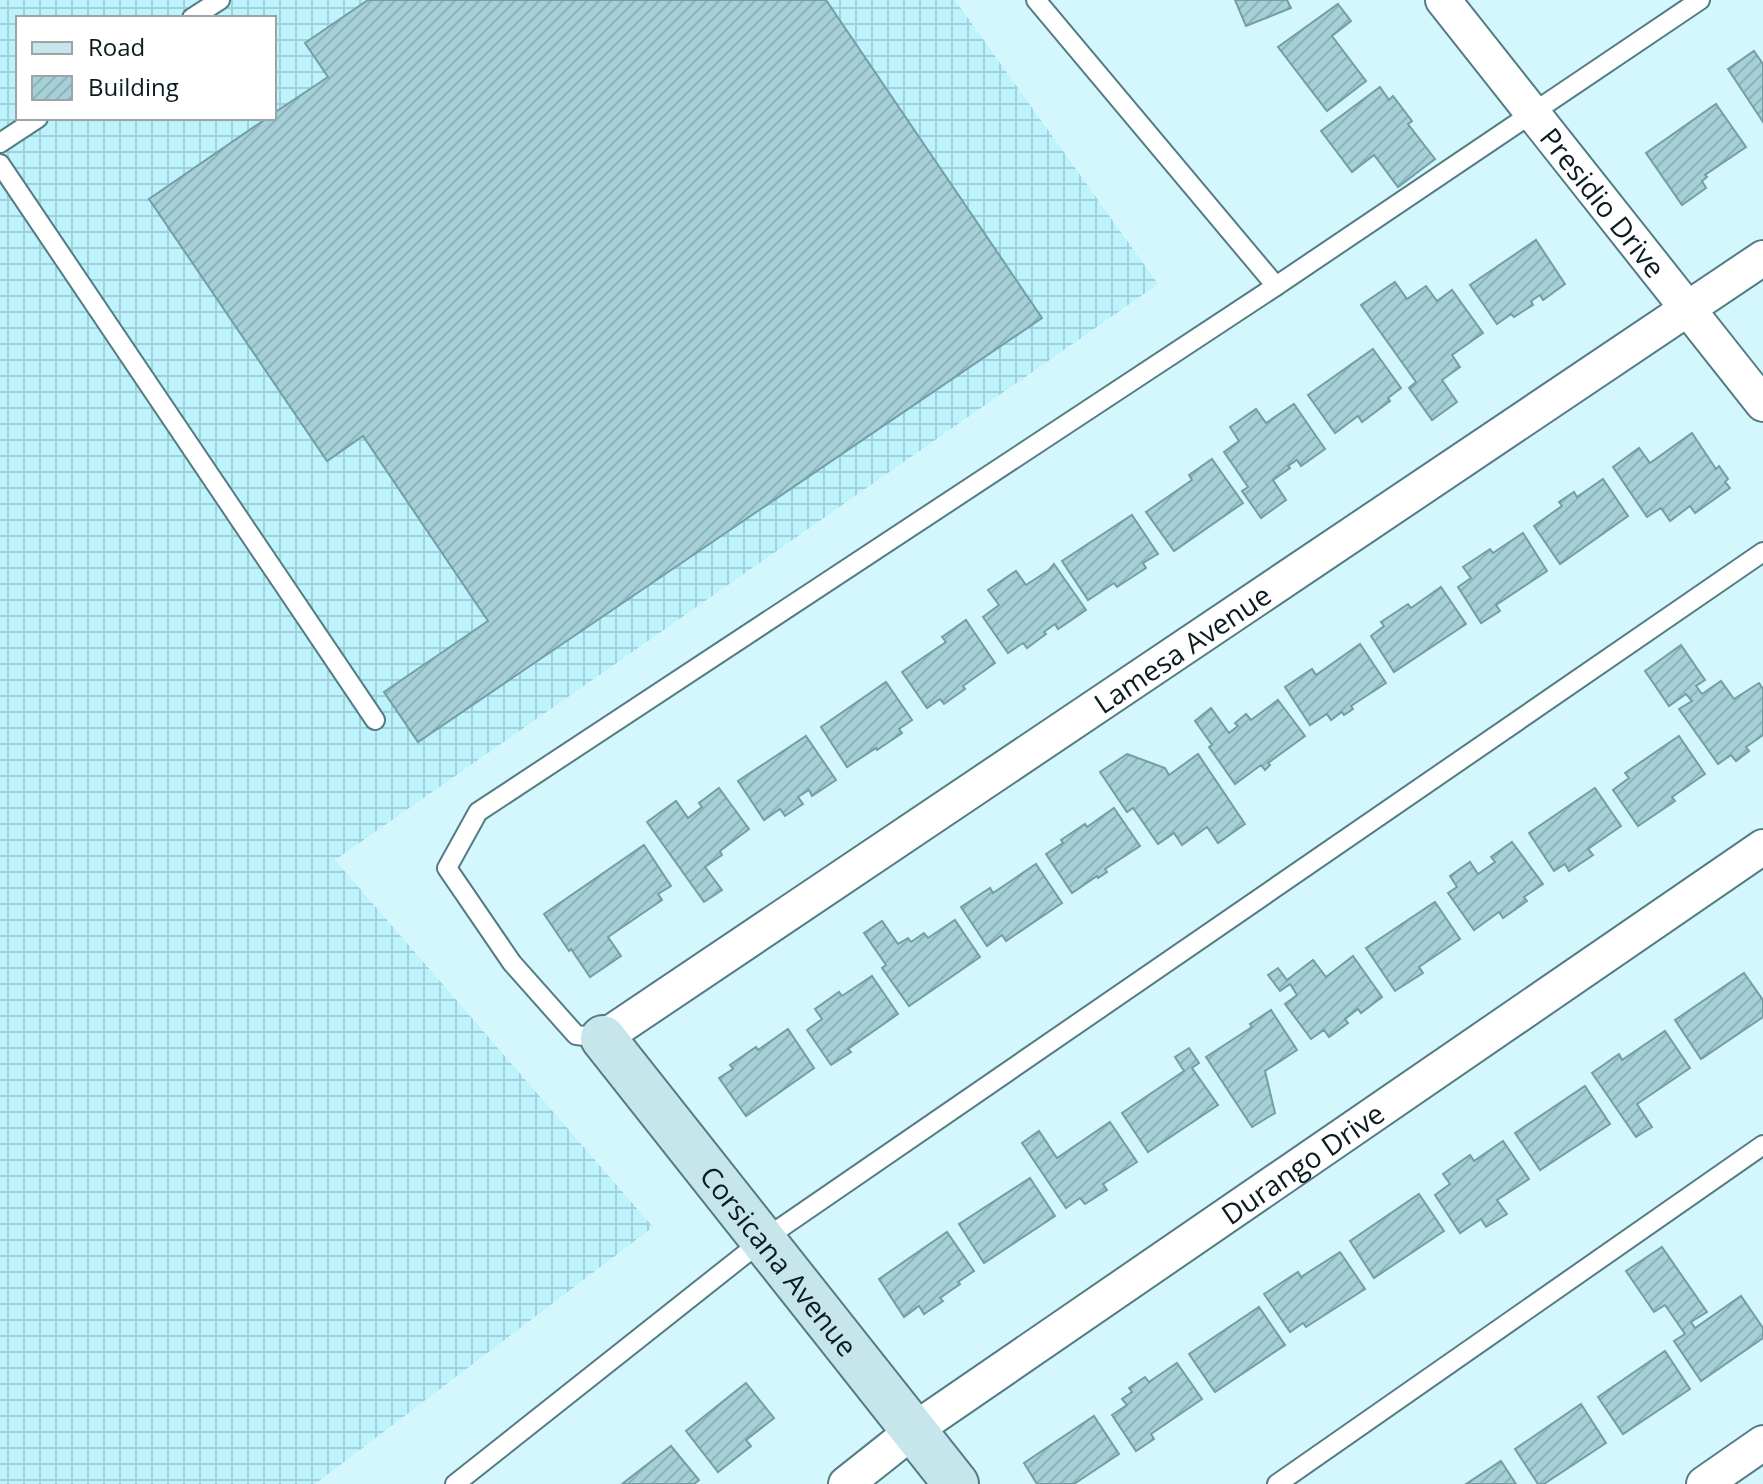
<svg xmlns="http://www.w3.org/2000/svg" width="1763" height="1484" font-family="'Open Sans',sans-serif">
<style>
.industrial{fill:url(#industrial-grid);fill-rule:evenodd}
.building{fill:url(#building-hatch);stroke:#749ea6;stroke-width:2}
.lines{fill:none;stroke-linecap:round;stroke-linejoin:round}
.lane-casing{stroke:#537c84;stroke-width:22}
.street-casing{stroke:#537c84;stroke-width:38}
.secondary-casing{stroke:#537c84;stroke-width:48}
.lane{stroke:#fff;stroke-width:18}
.street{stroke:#fff;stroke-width:34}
.secondary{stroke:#c7e6eb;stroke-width:44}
.labels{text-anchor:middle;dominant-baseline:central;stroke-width:8;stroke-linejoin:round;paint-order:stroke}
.street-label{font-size:28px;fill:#0b1c1f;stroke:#fff}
</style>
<defs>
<pattern id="industrial-grid" width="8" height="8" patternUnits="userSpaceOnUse" patternTransform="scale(2)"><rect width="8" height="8" fill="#bdf3fd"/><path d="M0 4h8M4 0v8" fill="none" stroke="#a1d0d8"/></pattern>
<pattern id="building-hatch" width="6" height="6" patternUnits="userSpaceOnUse" patternTransform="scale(2)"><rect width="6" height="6" fill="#a5d0d8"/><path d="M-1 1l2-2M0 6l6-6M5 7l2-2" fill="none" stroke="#8db2b9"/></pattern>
</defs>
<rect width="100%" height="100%" fill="#d4f7fe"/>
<path class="industrial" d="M0,0H955L1158,284L335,860L653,1227L315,1484H0ZM18,18H274V118H18Z"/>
<g class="building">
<path d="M368,0H826L1042,318L418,742L384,692L488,621L363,436L327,461L149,199L267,118H274V113L328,77L305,43Z"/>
<path d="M1235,0H1287L1291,8L1246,26Z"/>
<path d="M1338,4L1351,21L1332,36L1366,81L1327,111L1278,47Z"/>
<path d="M1754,51L1763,64V122L1728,69Z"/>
<path d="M1380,87L1389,100L1393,96L1412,121L1408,124L1435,159L1398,187L1374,155L1352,172L1321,131Z"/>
<path d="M1716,104L1746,147L1705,175L1707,177L1702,181L1706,188L1682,205L1646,153Z"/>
<path d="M1536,240L1565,284L1543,300L1540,295L1531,301L1533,305L1514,317L1511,314L1497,324L1470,285Z"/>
<path d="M1395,282L1407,299L1426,286L1437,301L1452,290L1483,333L1452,355L1460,367L1442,380L1457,402L1432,420L1409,388L1416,382L1361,305Z"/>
<path d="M1373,349L1401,388L1388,398L1390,401L1362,422L1358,416L1335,433L1308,395Z"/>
<path d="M1294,404L1325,449L1301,466L1297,460L1288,466L1290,468L1273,480L1286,500L1261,518L1242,491L1248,487L1224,452L1239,441L1230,427L1256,409L1266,423Z"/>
<path d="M1692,433L1716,469L1719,466L1728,479L1725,482L1730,488L1695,513L1690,506L1670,521L1661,508L1647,517L1613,467L1639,448L1650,463Z"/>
<path d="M1212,459L1243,503L1174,551L1146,512L1192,480L1189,475Z"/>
<path d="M1603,479L1628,516L1560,564L1534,526L1562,506L1559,502L1574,492L1577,497Z"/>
<path d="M1132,515L1158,554L1143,563L1146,568L1117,587L1114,583L1088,600L1062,561Z"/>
<path d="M1523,533L1547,571L1496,605L1500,611L1481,623L1458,587L1471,578L1463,567L1490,549L1493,553Z"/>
<path d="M1054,564L1086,610L1058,629L1055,624L1044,632L1046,634L1027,648L1023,643L1008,653L983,617L999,605L988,590L1016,571L1026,585L1049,570Z"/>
<path d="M1441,587L1466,624L1394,672L1371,636L1384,626L1381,622L1408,604L1411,608Z"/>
<path d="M966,620L995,663L963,686L965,689L944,704L940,699L927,708L902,672L946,642L942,637Z"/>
<path d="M1360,644L1386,683L1351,706L1353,709L1344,715L1342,712L1331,720L1327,714L1310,725L1285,687L1312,669L1316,675Z"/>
<path d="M1681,645L1705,680L1696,686L1702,694L1721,681L1734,699L1759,683L1763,689V735L1746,747L1749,751L1736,761L1731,755L1718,764L1679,709L1692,701L1686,694L1669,706L1645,671Z"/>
<path d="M886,682L912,720L899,729L902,733L877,750L876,748L847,767L821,727Z"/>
<path d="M1278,700L1305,736L1268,763L1270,765L1265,770L1261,765L1235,784L1209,747L1212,745L1195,721L1211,708L1229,733L1238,726L1235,723L1246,714L1251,720Z"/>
<path d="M806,736L836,780L812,796L809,790L798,797L803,804L785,816L780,809L764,820L738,781Z"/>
<path d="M1679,736L1705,774L1672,797L1675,801L1638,826L1613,790L1629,778L1625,773Z"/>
<path d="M1127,754L1165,768L1169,775L1198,754L1245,824L1218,843L1207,827L1182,845L1174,833L1158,844L1133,808L1127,812L1100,772Z"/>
<path d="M719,788L749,829L720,851L722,855L705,867L722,890L704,902L647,822L676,801L688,818L702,807L699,803Z"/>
<path d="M1595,788L1621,826L1588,849L1593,855L1569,871L1565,864L1554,871L1529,833Z"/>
<path d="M1114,808L1140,846L1105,869L1107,872L1098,878L1097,876L1072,893L1046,854L1063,843L1061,840L1085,824L1087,827Z"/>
<path d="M1512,842L1543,884L1524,897L1527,901L1503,918L1499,912L1474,930L1448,893L1457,887L1450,876L1470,862L1478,874L1495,862L1491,857Z"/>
<path d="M644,845L671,886L658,894L662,900L608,937L621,956L590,977L571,949L569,951L544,914Z"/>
<path d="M1036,864L1062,903L1006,941L1002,935L987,946L961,907L990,888L993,893Z"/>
<path d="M1435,902L1460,939L1419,967L1423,973L1395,991L1366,948Z"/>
<path d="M955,920L980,957L909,1006L882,968L886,965L864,933L882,921L898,944L908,938L911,942L924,933L928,938Z"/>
<path d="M1353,956L1382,997L1361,1013L1358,1009L1345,1019L1348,1023L1329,1037L1324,1030L1311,1039L1285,1004L1297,995L1290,984L1280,991L1268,975L1278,968L1287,980L1313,960L1326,977Z"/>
<path d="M1744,973L1763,1000V1017L1701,1059L1675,1020Z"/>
<path d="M872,976L898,1014L848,1049L851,1052L831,1065L807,1030L822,1019L815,1009L839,992L842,996Z"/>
<path d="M1271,1010L1297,1050L1265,1071L1275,1113L1252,1127L1206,1057L1252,1027L1250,1024Z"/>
<path d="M788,1029L814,1068L746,1116L719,1078L733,1069L730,1065L756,1047L758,1050Z"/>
<path d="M1665,1031L1690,1068L1637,1104L1652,1127L1636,1137L1592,1073L1619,1054L1622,1060Z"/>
<path d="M1189,1048L1199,1063L1192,1068L1218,1105L1148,1152L1122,1113L1184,1071L1175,1057Z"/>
<path d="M1585,1086L1610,1124L1540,1170L1515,1133Z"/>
<path d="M1110,1122L1137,1162L1103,1184L1107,1190L1085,1204L1080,1198L1066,1208L1022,1143L1039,1131L1057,1158Z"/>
<path d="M1503,1141L1529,1179L1497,1200L1507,1214L1486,1227L1481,1219L1460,1233L1435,1195L1450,1184L1443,1174L1470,1155L1474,1161Z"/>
<path d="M1030,1178L1055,1216L984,1263L959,1224Z"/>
<path d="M1419,1194L1444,1231L1374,1278L1350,1241Z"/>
<path d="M947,1232L974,1271L958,1282L960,1284L940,1298L943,1301L924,1314L919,1306L904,1317L879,1279Z"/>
<path d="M1662,1247L1707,1312L1691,1322L1695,1328L1741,1296L1763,1328V1338L1701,1381L1674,1341L1685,1334L1665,1305L1654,1312L1626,1271Z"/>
<path d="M1340,1252L1365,1289L1306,1327L1303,1323L1290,1332L1264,1294L1298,1272L1301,1277Z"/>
<path d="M1259,1307L1285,1345L1215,1392L1189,1354Z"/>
<path d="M1665,1351L1690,1389L1623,1434L1598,1397Z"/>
<path d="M1177,1363L1202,1399L1151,1434L1154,1439L1136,1451L1112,1415L1127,1405L1122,1399L1132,1392L1129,1388L1145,1377L1149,1382Z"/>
<path d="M746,1383L774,1418L746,1440L751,1446L718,1472L686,1431Z"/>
<path d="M1581,1404L1606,1443L1544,1484H1538L1515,1449Z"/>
<path d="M1094,1416L1119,1454L1074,1484H1037L1024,1463Z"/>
<path d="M671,1446L699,1480L694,1484H622Z"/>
<path d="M1501,1461L1516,1484H1466Z"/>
</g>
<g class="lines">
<g class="lane-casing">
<g id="lane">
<path d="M1036,0L1276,286"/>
<path d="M192,18L220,0"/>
<path d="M0,143L38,118"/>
<path d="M0,164L375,720"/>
<path d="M603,1038L576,1035L512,963L447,868L478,812L1276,286L1700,0"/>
<path d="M455,1484L763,1240L1763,552"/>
<path d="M1277,1484L1763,1145"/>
</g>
</g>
<g class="street-casing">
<g id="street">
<path id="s1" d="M1443,0L1763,404"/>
<path id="s2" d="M603,1038L1763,258"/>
<path id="s3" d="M846,1484L914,1430L1763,847"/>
<path d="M1704,1484L1763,1443"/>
</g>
</g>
<g class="secondary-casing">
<g id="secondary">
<path id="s4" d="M603,1038L956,1484"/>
</g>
</g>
<use href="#lane" class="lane"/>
<use href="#street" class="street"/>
<use href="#secondary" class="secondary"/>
</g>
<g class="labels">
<g class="street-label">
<text stroke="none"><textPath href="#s1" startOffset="258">Presidio Drive</textPath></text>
<text stroke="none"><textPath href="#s2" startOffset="698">Lamesa Avenue</textPath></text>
<text stroke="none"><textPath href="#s3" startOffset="558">Durango Drive</textPath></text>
<text stroke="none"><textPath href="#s4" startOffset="284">Corsicana Avenue</textPath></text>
</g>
</g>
<rect x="16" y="16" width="260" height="104" fill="#ffffff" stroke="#9da4a5" stroke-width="2"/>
<rect x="32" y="42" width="40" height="12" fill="#c7e6eb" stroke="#9da4a5" stroke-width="2"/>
<text x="88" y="56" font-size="24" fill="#0b1c1f">Road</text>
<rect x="32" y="76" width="40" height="24" fill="url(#building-hatch)" stroke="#9da4a5" stroke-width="2"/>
<text x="88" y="96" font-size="24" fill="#0b1c1f">Building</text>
</svg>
